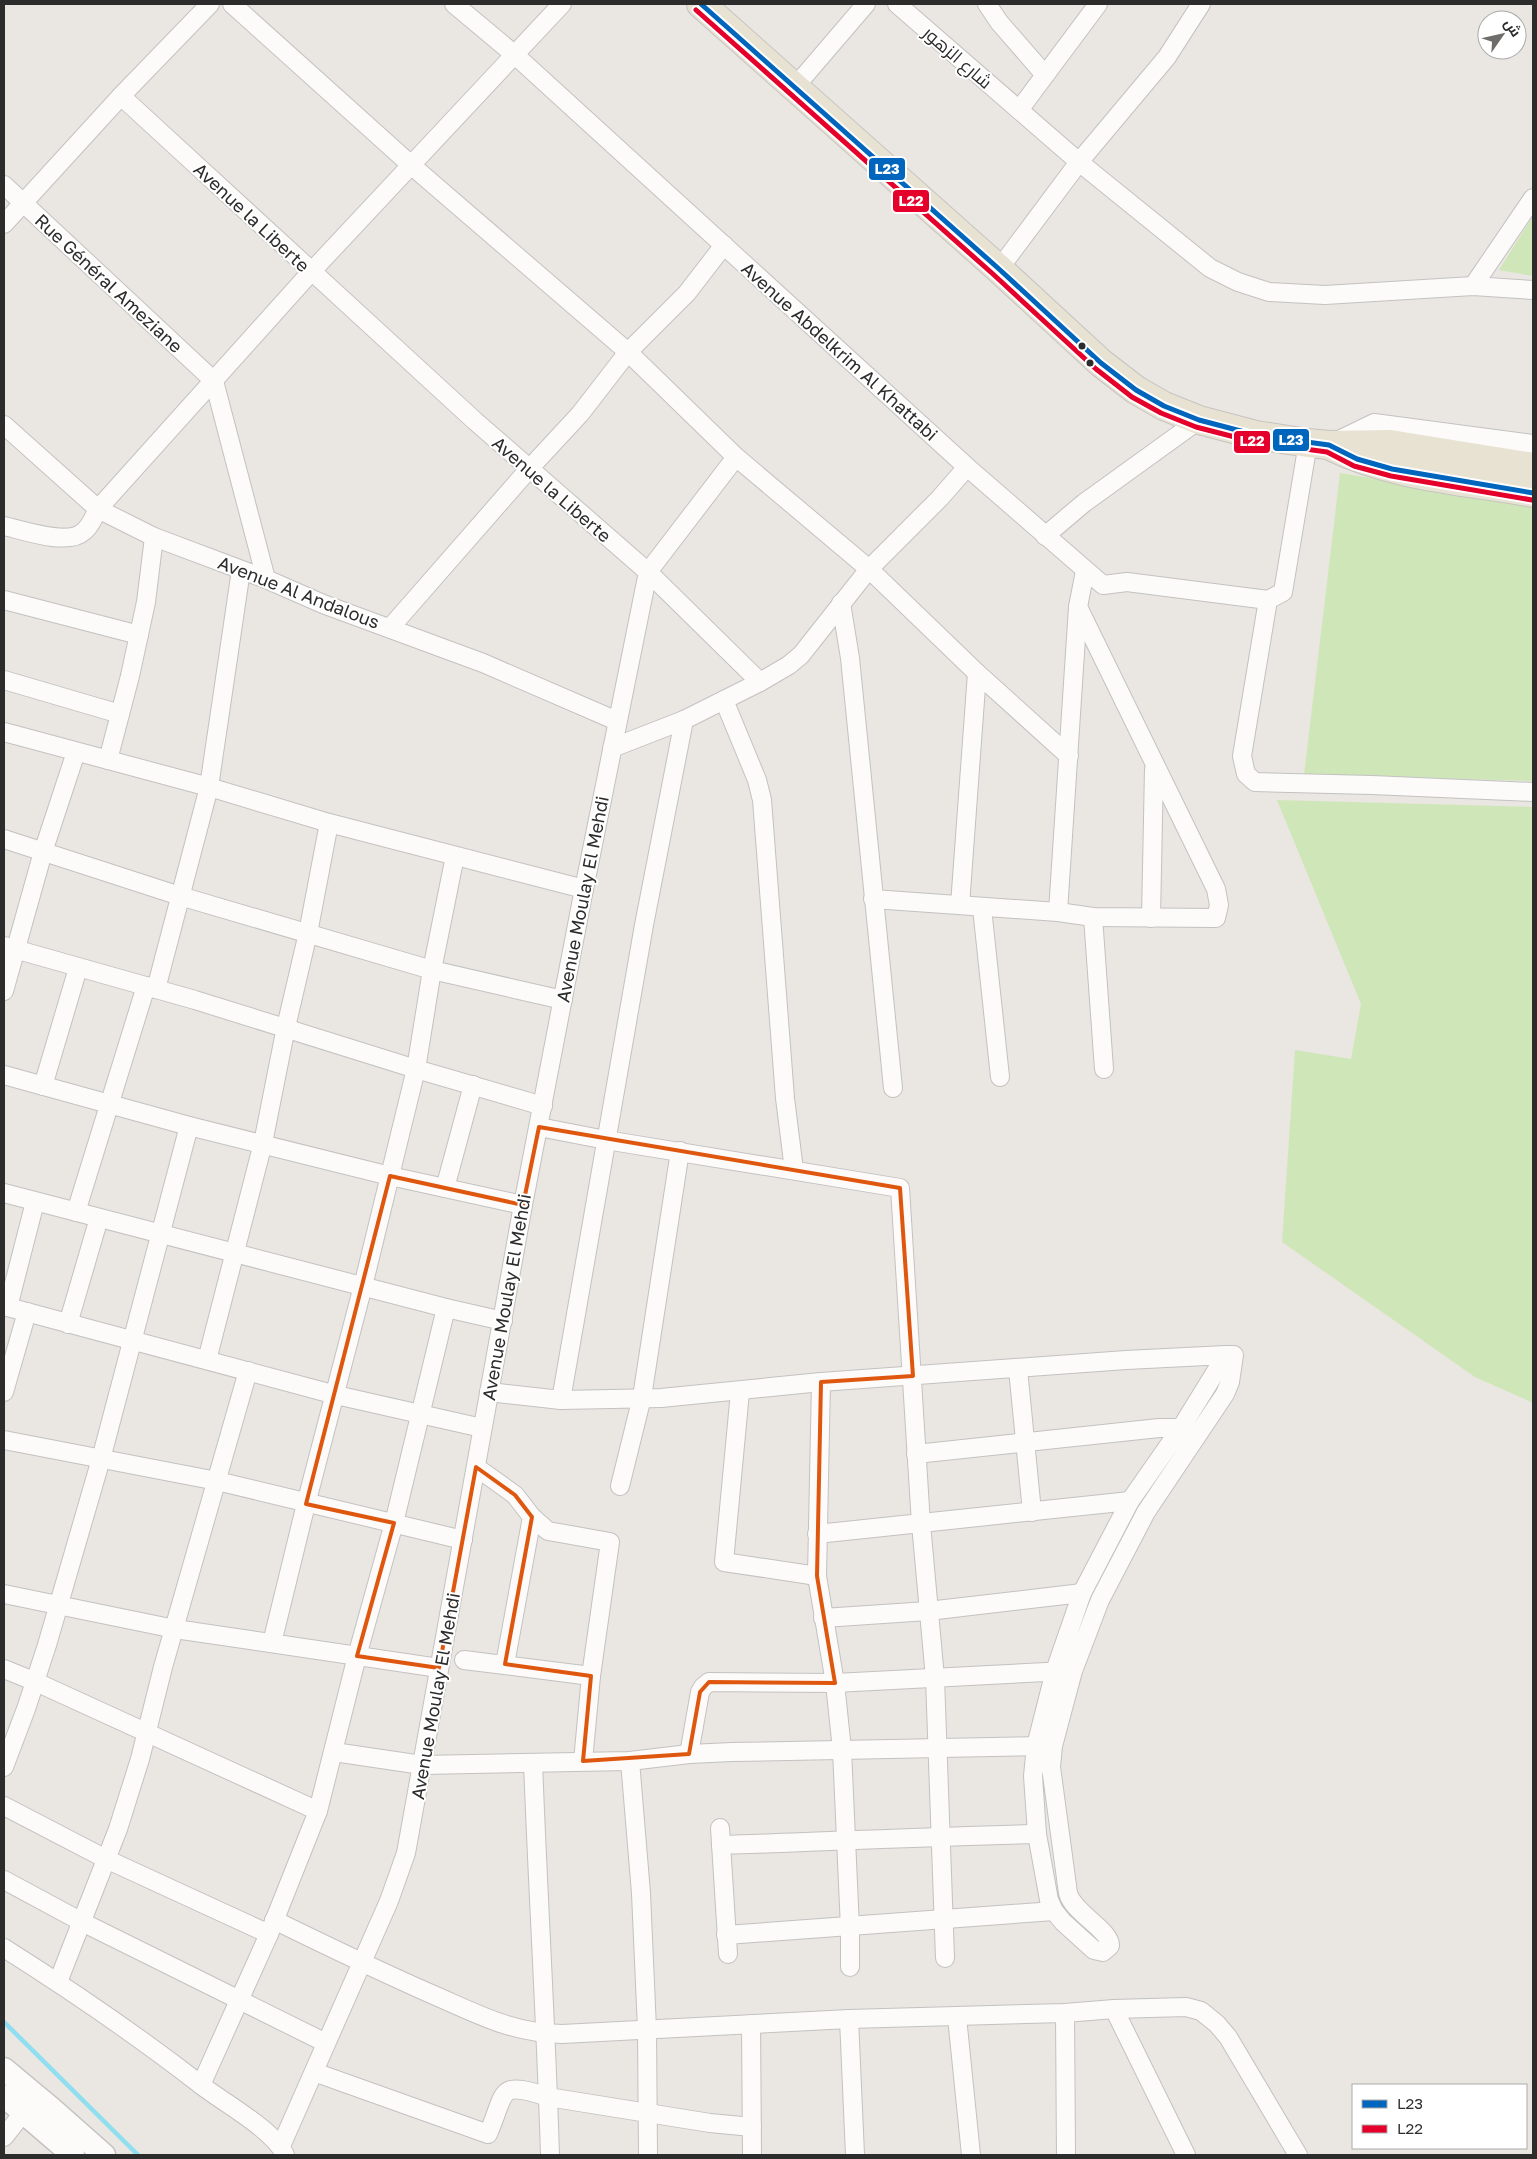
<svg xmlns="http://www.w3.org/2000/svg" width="1537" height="2159" font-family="'Golos Text',Cairo,sans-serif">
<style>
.green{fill:#cfe7b8}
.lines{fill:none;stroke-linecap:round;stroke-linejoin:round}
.stream{stroke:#90dff0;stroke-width:4.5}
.minor-casing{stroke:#c3c2c2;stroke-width:20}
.tertiary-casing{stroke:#c3c2c2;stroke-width:25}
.primary-casing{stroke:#c6c4c2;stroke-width:30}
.minor{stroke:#fcfbfa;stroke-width:18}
.tertiary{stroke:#fcfbfa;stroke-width:22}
.primary{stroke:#e8e2d3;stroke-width:28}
.bus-1-casing{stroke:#fff;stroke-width:9}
.bus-2-casing{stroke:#fff;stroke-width:9}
.bus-1{stroke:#0065bd;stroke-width:5}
.bus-2{stroke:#e4002b;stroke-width:5}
.marked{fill:none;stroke:#df570e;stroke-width:4;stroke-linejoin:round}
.bus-dot{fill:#2c2c2c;stroke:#fff;stroke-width:2}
.labels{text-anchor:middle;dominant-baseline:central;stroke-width:4;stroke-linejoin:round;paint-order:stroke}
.street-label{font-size:18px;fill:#2c2c2c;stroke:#fff}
.line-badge{stroke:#fff;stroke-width:2}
.badge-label{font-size:14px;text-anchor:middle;font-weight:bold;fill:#fff}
</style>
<rect width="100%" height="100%" fill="#eae6e1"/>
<g class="green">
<path d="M1533,216V276L1499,270Z"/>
<path d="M1340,473L1533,504V781L1304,775Z"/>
<path d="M1277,800L1533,807V1403L1475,1377L1282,1242L1295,1050L1351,1059L1361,1004Z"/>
</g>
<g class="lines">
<path class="stream" d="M4,2022L138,2155"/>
<g class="minor-casing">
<g id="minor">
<path d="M232,4L411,165L628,352L736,457L869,569L977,673L1069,756"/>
<path d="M454,4L515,55L967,467L1103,585L1127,582L1268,600"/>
<path d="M897,4L1079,162L1210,268L1238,282L1269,292L1325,295L1473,286L1533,290"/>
<path d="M987,4L999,22L1045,75"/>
<path d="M794,88L866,4"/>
<path d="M121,96L475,421L648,572L760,682L789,665L801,655L869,569L940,498L967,467"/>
<path d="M1019,110L1098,4"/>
<path d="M4,185L214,381L266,579"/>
<path d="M4,224L121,96L210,4"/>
<path d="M999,269L1079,162L1167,57L1201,4"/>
<path d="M1473,286L1533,198"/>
<path d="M4,425L98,509L154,537L266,579L323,604L483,663L617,721"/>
<path d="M1337,441L1374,423L1533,444"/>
<path d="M1308,443L1283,592L1268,600L1242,756L1246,774L1255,782L1372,785L1533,792"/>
<path d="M4,526C22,530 68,546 83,532C90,527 94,517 98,509L311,272L562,4"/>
<path d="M1045,536L1084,503L1199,420"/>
<path d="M4,600L139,635"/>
<path d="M841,603L850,658L893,1088"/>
<path d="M390,628L529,469L580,414L628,352L687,293L724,245"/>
<path d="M4,680L120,714"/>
<path d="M760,682L724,700L757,780L762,800L785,1098L794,1170"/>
<path d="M4,732L209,787L329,823L584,889"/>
<path d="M612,748L684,720"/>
<path d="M108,760L130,676L146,602L154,537"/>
<path d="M4,839L180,896L432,970L563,1000"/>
<path d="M873,899L1058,912L1093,917L1216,918L1219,905L1216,889L1078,607"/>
<path d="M960,905L977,673"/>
<path d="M982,908L1000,1077"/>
<path d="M1058,912L1078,607L1085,571"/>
<path d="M1093,917L1104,1069"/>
<path d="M1151,918L1154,769"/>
<path d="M4,946L195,1000L416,1069L543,1106"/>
<path d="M156,989L209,787L241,570"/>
<path d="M4,991L43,852L76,752"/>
<path d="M4,1075L189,1126L390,1176L523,1205"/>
<path d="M43,1086L78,968"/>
<path d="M539,1127L606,1140L900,1188L921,1524L935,1678L945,1958"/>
<path d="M445,1188L473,1085"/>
<path d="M4,1193L446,1308L503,1321"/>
<path d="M76,1212L146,986"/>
<path d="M4,1306L336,1395L482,1428"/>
<path d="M8,1307L35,1202"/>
<path d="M68,1324L99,1218"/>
<path d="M207,1360L263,1143L286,1027L308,933L329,823"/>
<path d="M1018,1369L1032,1512"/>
<path d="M821,1382L817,1576L835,1683L842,1750L850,1928V1967"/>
<path d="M4,1392L27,1312"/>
<path d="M489,1392L561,1400L661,1398L821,1382L1126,1360L1226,1355H1234L1230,1382L1225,1394L1146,1512L1100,1600L1073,1671L1053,1746L1051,1767L1068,1893C1073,1913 1111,1930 1110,1946L1103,1952L1094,1950L1063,1922L1054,1911L1049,1900L1037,1834L1033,1776L1036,1746L1055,1671L1082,1593L1130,1501L1181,1428L1226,1355"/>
<path d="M740,1392L724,1562L817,1576"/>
<path d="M561,1400L644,925L684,720L724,700"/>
<path d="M4,1440L217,1481L463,1540"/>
<path d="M916,1454L1159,1428H1181L1189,1431"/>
<path d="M476,1467L515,1495L532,1517L548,1531L610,1542L591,1676L583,1761"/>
<path d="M620,1486L642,1397L680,1151"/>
<path d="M817,1534L1130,1501"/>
<path d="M4,1594L175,1629L439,1668"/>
<path d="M823,1618L928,1611L1082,1593"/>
<path d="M272,1643L306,1504L363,1286L416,1069L432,970L455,856"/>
<path d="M464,1660L591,1676"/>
<path d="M505,1664L532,1517"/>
<path d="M4,1669L36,1682L318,1811"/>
<path d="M334,1752L422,1765L630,1761L689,1754L732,1752L1048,1746"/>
<path d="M689,1754L700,1692L703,1687L709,1682L835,1683L1066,1671"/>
<path d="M630,1761L641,1893L647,2029L648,2155"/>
<path d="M533,1763C538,1894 546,2024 550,2155"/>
<path d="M4,1767L26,1709L47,1645L101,1459L189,1126"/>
<path d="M4,1806L106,1859L269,1934"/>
<path d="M720,1828L728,1954"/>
<path d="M721,1845C826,1842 932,1836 1037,1834"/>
<path d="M4,1880L82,1922L326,2043"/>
<path d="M274,1920C325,1945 377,1970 429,1993C476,2013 510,2033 562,2034L849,2019L1065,2013L1114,2009L1186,2007L1201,2011L1217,2024L1228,2037L1298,2155"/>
<path d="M726,1935L1054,1911"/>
<path d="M4,1948C72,1991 138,2036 201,2085C224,2103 274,2130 285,2155"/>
<path d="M58,1982L118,1829L140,1759L163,1667L248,1371"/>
<path d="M1114,2009L1186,2155"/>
<path d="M1065,2013L1066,2155"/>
<path d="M957,2017L971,2155"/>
<path d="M849,2019L855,2155"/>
<path d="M751,2024L752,2155"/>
<path d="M314,2072L488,2134C507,2091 496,2080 548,2097L710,2123L752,2127"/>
<path d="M201,2085L269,1934L318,1811L357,1656L394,1523L446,1308"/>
<path d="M4,2137L23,2113"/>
<path d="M281,2146L389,1901L406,1853L523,1205L584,889L648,572L736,457"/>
</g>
</g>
<g class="tertiary-casing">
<g id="tertiary">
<path d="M4,2069L52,2109L104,2155"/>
<path d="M4,2096L73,2155"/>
</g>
</g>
<g class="primary-casing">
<g id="primary">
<path d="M701,4L999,269L1101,363L1136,390L1164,406L1199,420L1256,435L1308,443L1329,445L1390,444L1533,467"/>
<path d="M1332,447C1394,477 1466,481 1533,493"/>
</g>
</g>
<use href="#minor" class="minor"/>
<use href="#tertiary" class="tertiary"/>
<use href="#primary" class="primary"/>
<g class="bus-1-casing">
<path id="bus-1" d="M701,4L999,269L1101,363L1136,390L1164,406L1199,420L1256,435L1329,445L1357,459L1392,469L1533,493"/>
</g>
<g class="bus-2-casing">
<path id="bus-2" d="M696,10L994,275L1096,369L1132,397L1161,413L1196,427L1254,442L1327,452L1354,466L1391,476L1532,500"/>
</g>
<use href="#bus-1" class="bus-1"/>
<use href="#bus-2" class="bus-2"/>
</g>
<path class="marked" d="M539,1127L900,1188L913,1376L821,1382L817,1576L835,1683L709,1682L700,1692L689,1754L583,1761L591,1676L505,1664L532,1517L515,1495L476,1467L439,1668L357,1656L394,1523L306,1504L390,1176L523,1205Z"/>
<g class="bus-dot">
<circle cx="1082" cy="346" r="4.5"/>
<circle cx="1090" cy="363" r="4.5"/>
</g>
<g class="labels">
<g class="street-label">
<text transform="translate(958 57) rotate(41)">شارع الزهور</text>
<text transform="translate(252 217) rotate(43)">Avenue la Liberte</text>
<text transform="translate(109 283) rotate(43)">Rue Général Ameziane</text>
<text transform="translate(840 351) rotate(42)">Avenue Abdelkrim Al Khattabi</text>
<text transform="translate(552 489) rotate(41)">Avenue la Liberte</text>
<text transform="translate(299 592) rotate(21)">Avenue Al Andalous</text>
<text transform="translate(582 899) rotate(-79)">Avenue Moulay El Mehdi</text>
<text transform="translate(506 1297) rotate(-80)">Avenue Moulay El Mehdi</text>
<text transform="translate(435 1696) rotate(-80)">Avenue Moulay El Mehdi</text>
</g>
</g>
<g class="line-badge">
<rect x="868" y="157" width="38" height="24" rx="5" fill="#0065bd"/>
<rect x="892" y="189" width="38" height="24" rx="5" fill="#e4002b"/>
<rect x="1272" y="428" width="38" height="24" rx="5" fill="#0065bd"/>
<rect x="1233" y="430" width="38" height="24" rx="5" fill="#e4002b"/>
</g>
<g class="badge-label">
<text x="887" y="174">L23</text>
<text x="911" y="206">L22</text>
<text x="1291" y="445">L23</text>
<text x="1252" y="446">L22</text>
</g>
<rect width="1537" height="2159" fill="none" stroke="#2c2c2c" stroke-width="10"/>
<rect x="1352" y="2084" width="175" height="65" fill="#ffffff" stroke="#ababab"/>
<rect x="1362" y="2100" width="25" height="8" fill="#0065bd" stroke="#ababab"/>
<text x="1397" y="2109" font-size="15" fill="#2c2c2c">L23</text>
<rect x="1362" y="2125" width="25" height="8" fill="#e4002b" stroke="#ababab"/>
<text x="1397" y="2134" font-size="15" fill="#2c2c2c">L22</text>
<g transform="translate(1502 35) rotate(56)"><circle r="24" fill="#ffffff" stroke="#ababab"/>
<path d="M0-4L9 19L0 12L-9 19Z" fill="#6e6d6b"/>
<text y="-8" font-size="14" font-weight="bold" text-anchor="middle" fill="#2c2c2c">ش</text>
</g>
</svg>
